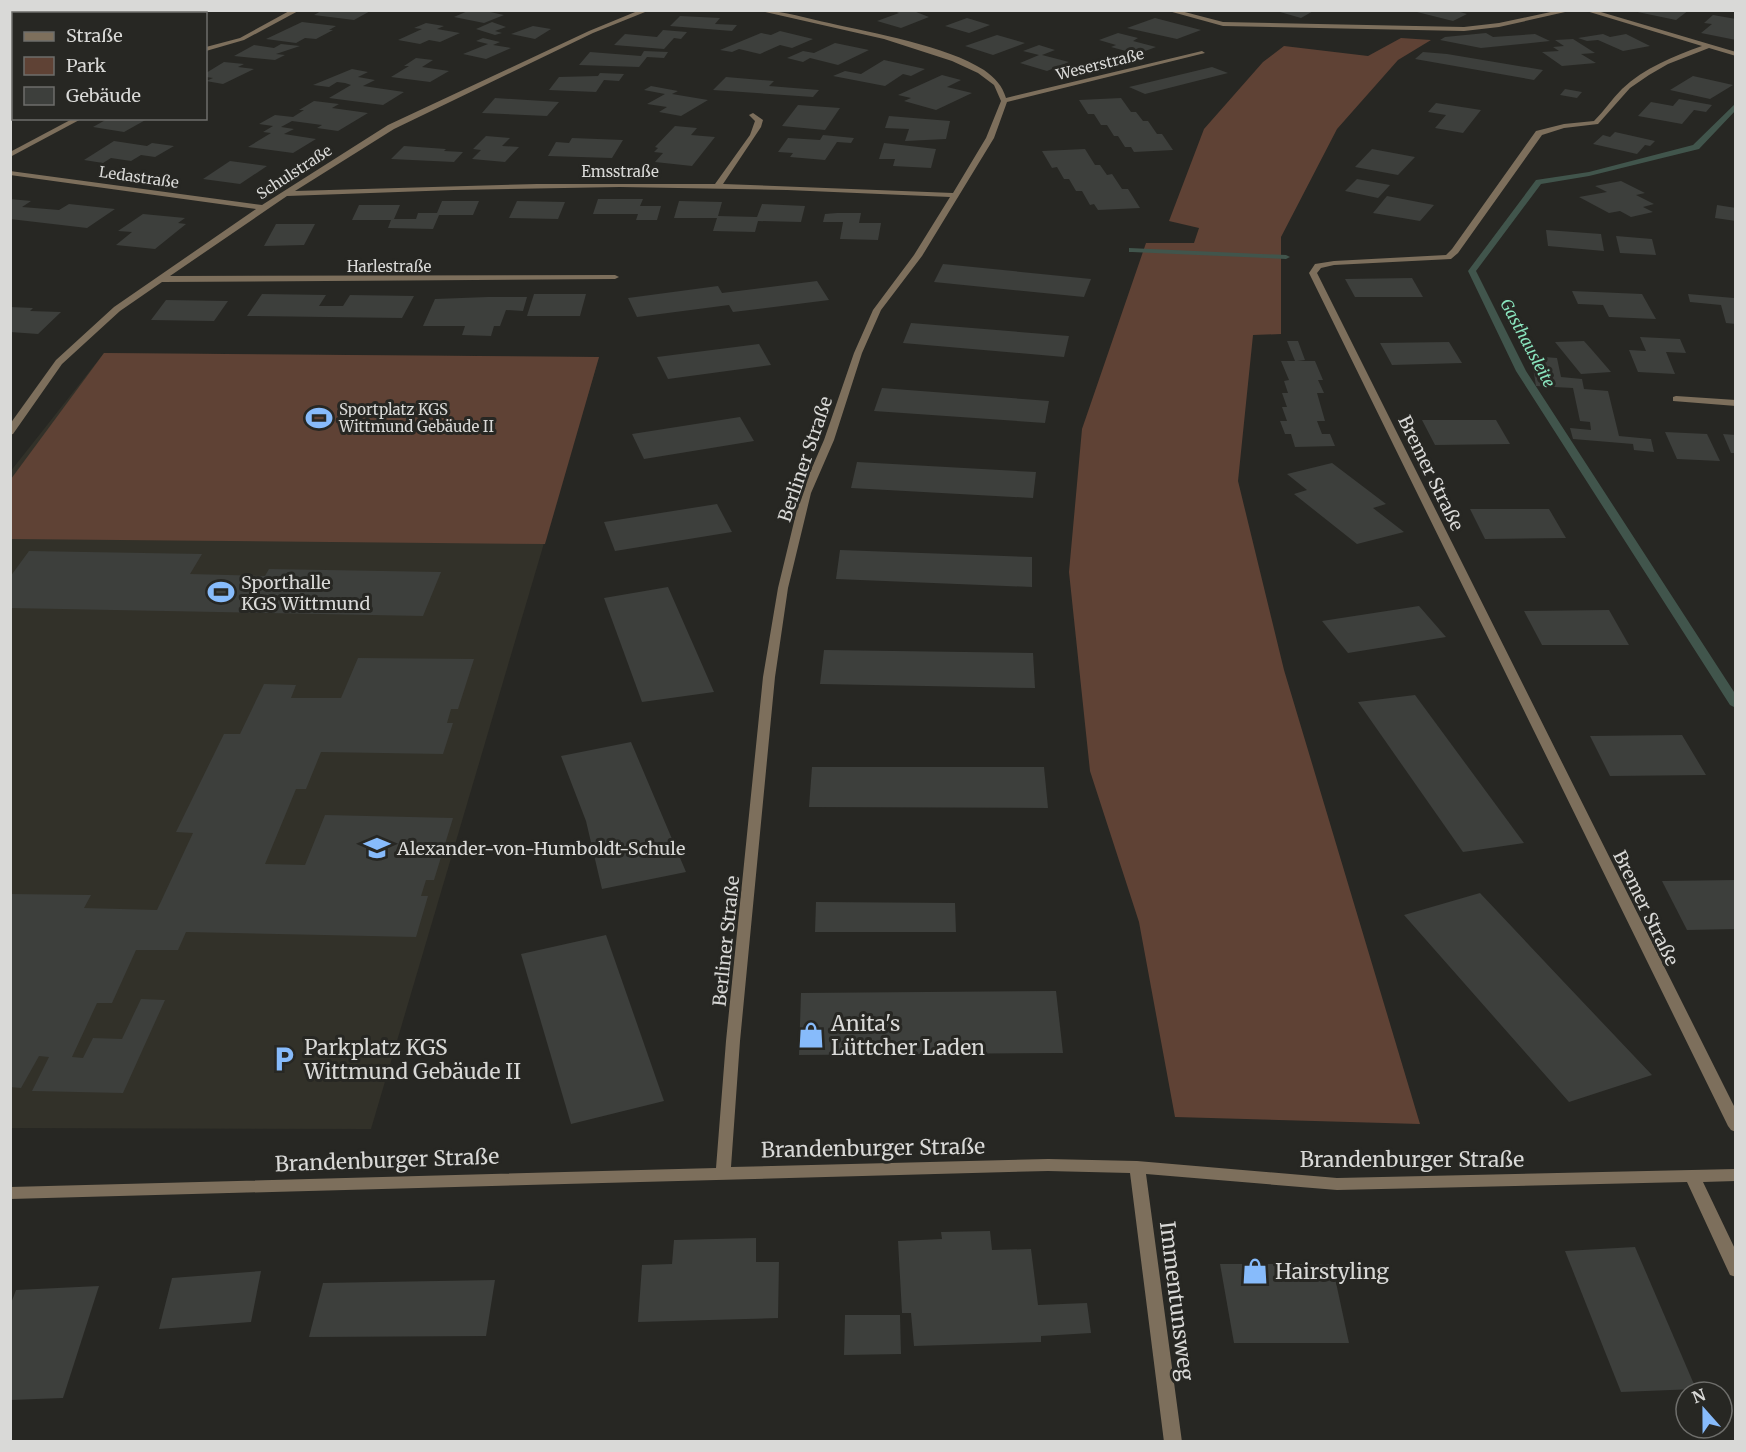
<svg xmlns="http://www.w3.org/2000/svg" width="1746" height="1452" font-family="Merriweather,serif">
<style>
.built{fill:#323129}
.green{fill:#5f4235}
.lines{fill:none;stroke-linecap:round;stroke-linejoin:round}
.stream{fill:#41554c;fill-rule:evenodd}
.building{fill:#3d3f3c}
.street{fill:#7d6f5c;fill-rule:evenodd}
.labels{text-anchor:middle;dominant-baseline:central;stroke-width:6;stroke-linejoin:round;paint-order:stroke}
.far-street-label{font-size:15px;fill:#d9d9d7;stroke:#272723}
.far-poi-label{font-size:15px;fill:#d9d9d7;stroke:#272723;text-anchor:start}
.far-water-label{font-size:16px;font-style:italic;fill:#8ae5be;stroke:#272723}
.street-label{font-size:18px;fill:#d9d9d7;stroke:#272723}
.poi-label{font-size:18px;fill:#d9d9d7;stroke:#272723;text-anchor:start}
.near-poi-label{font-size:21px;fill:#d9d9d7;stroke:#272723;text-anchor:start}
.near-street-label{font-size:21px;fill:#d9d9d7;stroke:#272723}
</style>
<rect width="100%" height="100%" fill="#272723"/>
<path class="built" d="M104,353L599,357L371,1129L11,1128L10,472Z"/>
<g class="green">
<path d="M1401,38L1431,40L1398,60L1337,129L1281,237V334L1253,335L1238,481L1284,670L1420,1124L1175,1117L1139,922L1090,771L1069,572L1082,429L1146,243H1194L1199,228L1169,221L1204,129L1263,62L1284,46L1368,56Z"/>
<path d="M104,353L599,357L545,544L11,539V479Z"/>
</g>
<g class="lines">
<g class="stream">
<path d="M1736,103V110L1699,149L1589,176L1541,184L1476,271L1526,371L1736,695V708L1730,705L1516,371L1468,271L1536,180L1589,172L1693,145Z"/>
<path d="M1129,248L1286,255L1290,257L1286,259L1132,252H1129Z"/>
</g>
</g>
<g class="building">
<path d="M113,10H158L167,12L107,14Z"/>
<path d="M323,10H372L354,20L314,15Z"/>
<path d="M470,10H481L504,15L484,23L454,17Z"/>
<path d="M892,10H911L929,17L901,28L877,21L899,13Z"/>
<path d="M1273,10H1315L1301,18Z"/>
<path d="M1453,10L1467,14L1453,21L1413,11Z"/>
<path d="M1628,10H1689L1676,20Z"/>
<path d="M1713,15L1736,19V40L1701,33L1712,24L1704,23Z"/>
<path d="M680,16L720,18L715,24L737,25L732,31L670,26Z"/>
<path d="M967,18L990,25L969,33L945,26Z"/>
<path d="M1155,18L1201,30L1177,39L1127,28Z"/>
<path d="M302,22L336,26L329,30H333L316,39L305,38L296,43L266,39Z"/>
<path d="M492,22L506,27L495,31L502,33L495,35L476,29Z"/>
<path d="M426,23L444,26L437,29L460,33L440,42L429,40L420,44L398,40L422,29L414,28Z"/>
<path d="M533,26L551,29L535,39L511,34Z"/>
<path d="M663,30L687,32L681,39L674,38L664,49L614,45L625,34L657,37Z"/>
<path d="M780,31L813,39L792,48L780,45L760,54L739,49L732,52L720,50L761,33L771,35Z"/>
<path d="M1118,33L1138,38L1133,41L1156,47L1137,54L1111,47L1116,45L1099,40Z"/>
<path d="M1486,33L1493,37L1535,34L1550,41L1481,48L1440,40L1445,37Z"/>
<path d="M1603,34L1610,37L1626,34L1650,46L1623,51L1598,40L1587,41L1578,38Z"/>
<path d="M997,35L1025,43L993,55L965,46Z"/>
<path d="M483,38L500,42L493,45L511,48L486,59L463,54L488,44L476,41Z"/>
<path d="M1573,39L1595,53L1581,54L1596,63L1562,66L1542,52L1559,51L1553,47L1564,46L1555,40Z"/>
<path d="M835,43L869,50L838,65L810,58L803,62L787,58L803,51L814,53Z"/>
<path d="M281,44L300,46L276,54L285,55L275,60L234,56L254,45L274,48Z"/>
<path d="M1039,45L1055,50L1042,55L1069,62L1047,71L1020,63L1039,55L1023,51Z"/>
<path d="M644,51L668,52L664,58L647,57L639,67L579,65L590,52L641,56Z"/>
<path d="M1423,52L1447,54L1543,70L1534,80L1415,59Z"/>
<path d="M416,58L433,60L422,67L449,71L430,82L391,77L409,66H404Z"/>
<path d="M884,60L925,69L911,76L903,74L885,86L833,76L845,71L861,74Z"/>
<path d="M224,62L244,64L238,67L254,69L223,84L206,81L213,78L206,77V73Z"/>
<path d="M1212,67L1228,73L1145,94L1129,87Z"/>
<path d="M352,69L368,72L358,77L375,80L363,86L404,92L383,105L329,98L351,85L345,83L337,82L329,87L313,85Z"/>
<path d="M600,73L624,74L619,81L604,80L596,92L549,90L559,77L598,76Z"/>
<path d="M942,75L961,80L947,87L972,93L936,110L904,101L911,98L898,95Z"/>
<path d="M1693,76L1733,85L1710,99L1670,90Z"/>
<path d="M726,77L774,81L769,86L819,90L813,97L713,90Z"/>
<path d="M651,86L678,91L672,94L708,100L681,116L659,112L667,107L647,104L665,94L644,90Z"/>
<path d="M1565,89L1582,92L1577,98L1560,95Z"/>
<path d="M495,98L559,102L547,116L482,113Z"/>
<path d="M1121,98L1131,112H1136L1143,121H1148L1157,134H1162L1173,150L1134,152L1131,147H1125L1118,136H1114L1107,125H1101L1094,114H1088L1079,100Z"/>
<path d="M1679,99L1712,105L1706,112L1694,110L1682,124L1638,116L1651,102L1673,106Z"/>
<path d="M314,101L339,104L332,108L368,113L338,131L317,128L322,125L292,121L281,127L294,129L284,134L316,139L293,153L248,147L271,133L263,132L273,126L259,124L275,115L293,117L304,110H299Z"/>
<path d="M1436,103L1481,110L1463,133L1435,128L1446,115L1428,112Z"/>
<path d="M798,105L840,108L825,130L782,126Z"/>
<path d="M889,116L950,121L946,139L905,141L909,129L885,128Z"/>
<path d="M109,118H149L124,132L93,127Z"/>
<path d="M675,126L697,128L691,135L715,137L692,166L655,162L663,153L654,152L658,148L655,147Z"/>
<path d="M1615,132L1655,141L1650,146L1645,145L1637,154L1593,144L1603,135L1610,137Z"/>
<path d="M823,135L854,138L851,143L837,142L825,160L790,157L793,153L778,152L788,138L820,140Z"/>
<path d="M486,136L510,138L502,146L519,147L505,162L472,159L481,150L473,149Z"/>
<path d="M572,138L623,140L612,158L548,156L556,142L569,143Z"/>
<path d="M114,141L147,146L152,143L174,146L155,157L141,155L131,161L111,158L103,163L84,160Z"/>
<path d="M884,143L936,149L931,168L893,166L895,159H879Z"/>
<path d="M404,146L446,149L444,151L463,152L454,162L391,159Z"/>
<path d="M1085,149L1095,165H1100L1107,175L1112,174L1122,189H1128L1140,208L1098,210L1094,204L1090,205L1082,191H1076L1069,179H1064L1057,167L1052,168L1042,151Z"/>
<path d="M1372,149L1415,157L1398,175L1355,167Z"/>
<path d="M230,161L267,166L240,184L203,179Z"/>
<path d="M1357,179L1390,185L1378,198L1345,191Z"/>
<path d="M1621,181L1645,193L1636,195L1654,204L1643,207L1653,212L1631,217L1620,211L1609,213L1579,197L1607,192L1595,186Z"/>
<path d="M1387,196L1434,205L1420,221L1373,213Z"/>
<path d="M10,199L31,201L22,207L59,210L69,204L115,209L87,228L10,219Z"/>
<path d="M598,199H643L640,206H661L657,220H636L638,214H593Z"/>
<path d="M442,201H479L473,215H439L433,229L388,228L391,220H352L359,205H400L394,219H416L418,213H437Z"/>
<path d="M517,201L565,202L558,219L509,218Z"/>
<path d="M679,201L722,202L718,216L757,217L762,204L805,206L801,222L758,221L755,232L713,231L717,218H674Z"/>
<path d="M1717,205L1736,208V221L1715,218Z"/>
<path d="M837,213H861L859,223H881L878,240L840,239L843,222H823L825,214Z"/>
<path d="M143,214L185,218L178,223L186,224L155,249L116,245L132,232L118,231Z"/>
<path d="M276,224H315L304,245L264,246Z"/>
<path d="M1546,230L1601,234L1604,251L1548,246Z"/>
<path d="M1616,236L1652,239L1656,255L1620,253Z"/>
<path d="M943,264L1091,279L1084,297L934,282Z"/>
<path d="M1412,278L1423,297H1355L1345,279Z"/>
<path d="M817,281L829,300L733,312L729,305L637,317L628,298L718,286L722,293Z"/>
<path d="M1572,291L1642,294L1656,319L1609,317L1603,305L1578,304Z"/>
<path d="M262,294L326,295L319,306H343L350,295L414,296L402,318L247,316Z"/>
<path d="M534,294H586L580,316H527Z"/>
<path d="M1688,294L1734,298L1736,324L1726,323L1721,305L1690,302Z"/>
<path d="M488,297H527L523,311L506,310L500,326H494L491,336L462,335L465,326H423L435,299Z"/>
<path d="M166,300L228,301L214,321L151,320Z"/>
<path d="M10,307L33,308L30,311L61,312L38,334L10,332Z"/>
<path d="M911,323L1069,336L1064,357L903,343Z"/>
<path d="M1640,337L1680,339L1686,353L1666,352L1675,374L1638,372L1629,350L1646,351Z"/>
<path d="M1287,341H1298L1305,360L1297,361H1315L1323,380H1318L1324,393H1317L1325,421H1317L1322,434H1330L1335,446L1295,447L1291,434H1285L1280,421H1287L1282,407H1287L1282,393H1288L1284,381L1289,380L1281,361H1295Z"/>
<path d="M1584,341L1592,350L1611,372L1581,374L1555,342Z"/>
<path d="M1449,342L1462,363L1392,365L1380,343Z"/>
<path d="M759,344L771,365L668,379L657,357Z"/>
<path d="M1531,356L1557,358L1561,377L1582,379L1584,389L1608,391L1619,436L1651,439L1654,452L1634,450L1633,444L1573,439L1570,428L1591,430L1590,422L1580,421L1573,388L1536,386Z"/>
<path d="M882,388L1049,401L1045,423L874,411Z"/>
<path d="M740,417L754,441L644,459L632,434Z"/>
<path d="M1422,420H1496L1510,444L1435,445Z"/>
<path d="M1665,432L1707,434L1720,461L1677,459Z"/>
<path d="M1723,434L1736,435V453H1731Z"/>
<path d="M857,462L1036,472L1033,498L851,488Z"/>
<path d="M1332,463L1386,504L1373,508L1404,532L1357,544L1294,494L1307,490L1287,474Z"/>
<path d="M717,504L732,532L615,551L604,522Z"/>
<path d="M1470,509H1549L1566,538L1485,539Z"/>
<path d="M840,550L1032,557V587L836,579Z"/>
<path d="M29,551L202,554L190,574L265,576L269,569L441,572L423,616L10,608V577Z"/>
<path d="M668,587L714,692L642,702L604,598Z"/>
<path d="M1419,606L1446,637L1348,653L1322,621Z"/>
<path d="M1609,610L1629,645H1542L1524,611Z"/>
<path d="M824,650L1033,653L1035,688L820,684Z"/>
<path d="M358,658L474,659L458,709H451L447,723H453L443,754L321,752L306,789H296L265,864L305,865L325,815L453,818L434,880H426L421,896H428L416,937L186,932L178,950H136L112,1003H97L72,1057L83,1058L93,1038L122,1039L141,999L165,1000L123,1093L32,1091L49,1057L39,1056L21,1088L10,1087V894L91,895L84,908L157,910L193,833L176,832L224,734H240L264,684L296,685L291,698H341Z"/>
<path d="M1415,695L1524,843L1463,852L1358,702Z"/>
<path d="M1682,735L1706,775L1610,776L1590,736Z"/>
<path d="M631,742L686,872L602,889L586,821L561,756Z"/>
<path d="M812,767H1044L1048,808L809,807Z"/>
<path d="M1736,880V929L1687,930L1662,881Z"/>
<path d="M1480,893L1561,979L1652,1075L1569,1102L1404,915Z"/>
<path d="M816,902L955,903L956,932H815Z"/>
<path d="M606,935L664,1101L571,1124L521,954Z"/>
<path d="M1056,991L1063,1053L799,1055L801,993Z"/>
<path d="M990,1231L992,1250L1031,1249L1038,1305L1087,1303L1091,1333L1041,1336V1342L914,1346L911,1313H902L898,1241L942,1239L941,1232Z"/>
<path d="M756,1238V1262H779L778,1318L638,1322L642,1265L672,1264L674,1240Z"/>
<path d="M1635,1247L1675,1340L1696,1389L1621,1392L1565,1251Z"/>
<path d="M1220,1264H1332L1349,1343H1234Z"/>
<path d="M261,1271L251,1322L159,1329L172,1278Z"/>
<path d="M495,1280L486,1336L309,1337L323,1283Z"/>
<path d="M99,1286L63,1398L10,1400V1306L16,1290Z"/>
<path d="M845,1315H900L901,1354L844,1355Z"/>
</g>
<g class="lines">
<g class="street">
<path d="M291,10H300L244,40L206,51V47L240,38Z"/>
<path d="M640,10H650L593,33L394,129L295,191L537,184H715L750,135L755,121L749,115L753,113L763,120L761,127L723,184L953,193L986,138L1001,101L994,85L978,73L952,61L884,39L756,10C781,10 805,18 829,23C873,33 947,46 984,70C995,78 1002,85 1006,98L1202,51L1205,53L1007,102L994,138L922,256L881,310L862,353L834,440L811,493L788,588L775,677L740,1041L731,1167L1048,1159L1137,1161L1337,1178L1736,1169V1181L1703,1182L1736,1251V1277L1730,1275L1687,1182L1337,1190L1146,1174L1182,1442H1164L1130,1173L1048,1171L10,1199V1187L716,1168L726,1041L763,677L778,588L801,493L824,440L854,353L873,310L914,255L950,197L787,190L620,187L454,190L287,196L170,276L615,275L619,277L615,279L162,282L120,311L62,364L13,434L10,435V424L56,360L114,307L256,209L10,175V171L262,205L388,125L589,31Z"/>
<path d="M1165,10H1177L1223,22L1464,27L1499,23L1560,10H1574L1499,27L1464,31L1223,26Z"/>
<path d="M1583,10H1594L1736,52V56L1709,48L1668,64L1649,75L1630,88L1598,124L1564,128L1542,135L1458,253L1451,259L1334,265L1321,268L1317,273L1736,1110V1132L1731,1130L1728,1126L1309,273L1315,264L1334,261L1446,255L1452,249L1536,131L1564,124L1594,121C1604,111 1612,99 1622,89C1644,68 1674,56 1702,46Z"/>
<path d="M10,95L14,96V100L10,99Z"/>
<path d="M74,118H83L10,157V152Z"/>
<path d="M1676,396L1736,400V406L1673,401V397Z"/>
</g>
</g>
<defs>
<g id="stadium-bare" transform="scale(2.07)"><path d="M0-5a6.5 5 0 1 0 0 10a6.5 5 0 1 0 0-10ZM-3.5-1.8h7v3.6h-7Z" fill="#87bbfb" stroke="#272723" stroke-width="2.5" paint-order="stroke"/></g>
<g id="school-bare" transform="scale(2.07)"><path d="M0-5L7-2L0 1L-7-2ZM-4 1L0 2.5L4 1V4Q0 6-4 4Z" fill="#87bbfb" stroke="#272723" stroke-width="2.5" paint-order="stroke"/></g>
<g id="shop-bare" transform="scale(2.07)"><path d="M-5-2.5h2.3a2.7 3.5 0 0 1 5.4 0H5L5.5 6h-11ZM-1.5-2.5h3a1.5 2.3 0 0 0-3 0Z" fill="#87bbfb" stroke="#272723" stroke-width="2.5" paint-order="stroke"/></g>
<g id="parking-bare" transform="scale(2.07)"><path d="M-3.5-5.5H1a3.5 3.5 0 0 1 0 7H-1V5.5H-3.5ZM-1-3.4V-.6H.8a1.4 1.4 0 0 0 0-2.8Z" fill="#87bbfb" stroke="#272723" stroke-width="2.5" paint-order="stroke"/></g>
</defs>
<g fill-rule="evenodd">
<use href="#stadium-bare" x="319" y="418"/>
<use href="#stadium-bare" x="221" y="592"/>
<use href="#school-bare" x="377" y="848"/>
<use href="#shop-bare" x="811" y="1035"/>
<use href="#parking-bare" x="284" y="1059"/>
<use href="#shop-bare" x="1255" y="1271"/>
</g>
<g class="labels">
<g class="far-street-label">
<text transform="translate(1100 64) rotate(-14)">Weserstraße</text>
<text x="620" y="171">Emsstraße</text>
<text transform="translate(294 172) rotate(-33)">Schulstraße</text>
<text transform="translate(139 177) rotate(8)">Ledastraße</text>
<text x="389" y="266">Harlestraße</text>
</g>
<g class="far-poi-label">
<text x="339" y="409">Sportplatz KGS<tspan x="339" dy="17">Wittmund Gebäude II</tspan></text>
</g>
<g class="far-water-label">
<text transform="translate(1528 343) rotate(62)">Gasthausleite</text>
</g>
<g class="street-label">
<text transform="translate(805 459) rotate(-71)">Berliner Straße</text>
<text transform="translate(1431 473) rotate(64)">Bremer Straße</text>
<text transform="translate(1646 908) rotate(64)">Bremer Straße</text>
<text transform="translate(726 941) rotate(-84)">Berliner Straße</text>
</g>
<g class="poi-label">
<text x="241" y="582">Sporthalle<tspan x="241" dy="21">KGS Wittmund</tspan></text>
<text x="397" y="848">Alexander-von-Humboldt-Schule</text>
</g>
<g class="near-poi-label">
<text x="831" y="1023">Anita's<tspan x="831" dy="24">Lüttcher Laden</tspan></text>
<text x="304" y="1047">Parkplatz KGS<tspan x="304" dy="24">Wittmund Gebäude II</tspan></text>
<text x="1275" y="1271">Hairstyling</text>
</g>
<g class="near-street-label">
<text transform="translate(873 1148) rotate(-1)">Brandenburger Straße</text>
<text x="1412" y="1159">Brandenburger Straße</text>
<text transform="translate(387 1160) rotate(-2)">Brandenburger Straße</text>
<text transform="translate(1177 1301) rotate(83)">Immentunsweg</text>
</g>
</g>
<rect width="1746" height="1452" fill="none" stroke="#d9d9d7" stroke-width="24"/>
<rect x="12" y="12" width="195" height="108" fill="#272723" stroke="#6e6e6b" stroke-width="1.5"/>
<rect x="24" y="32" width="30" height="9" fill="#7d6f5c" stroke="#6e6e6b" stroke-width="1.5"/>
<text x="66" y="42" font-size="18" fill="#d9d9d7">Straße</text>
<rect x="24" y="57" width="30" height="18" fill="#5f4235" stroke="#6e6e6b" stroke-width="1.5"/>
<text x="66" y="72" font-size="18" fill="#d9d9d7">Park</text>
<rect x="24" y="87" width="30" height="18" fill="#3d3f3c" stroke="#6e6e6b" stroke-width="1.5"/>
<text x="66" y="102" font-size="18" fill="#d9d9d7">Gebäude</text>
<g transform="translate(1704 1410) rotate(339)"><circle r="28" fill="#272723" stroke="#6e6e6b" stroke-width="1.5"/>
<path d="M0-4.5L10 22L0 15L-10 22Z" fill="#87bbfb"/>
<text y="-9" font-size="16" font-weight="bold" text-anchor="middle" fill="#d9d9d7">N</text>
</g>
</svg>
